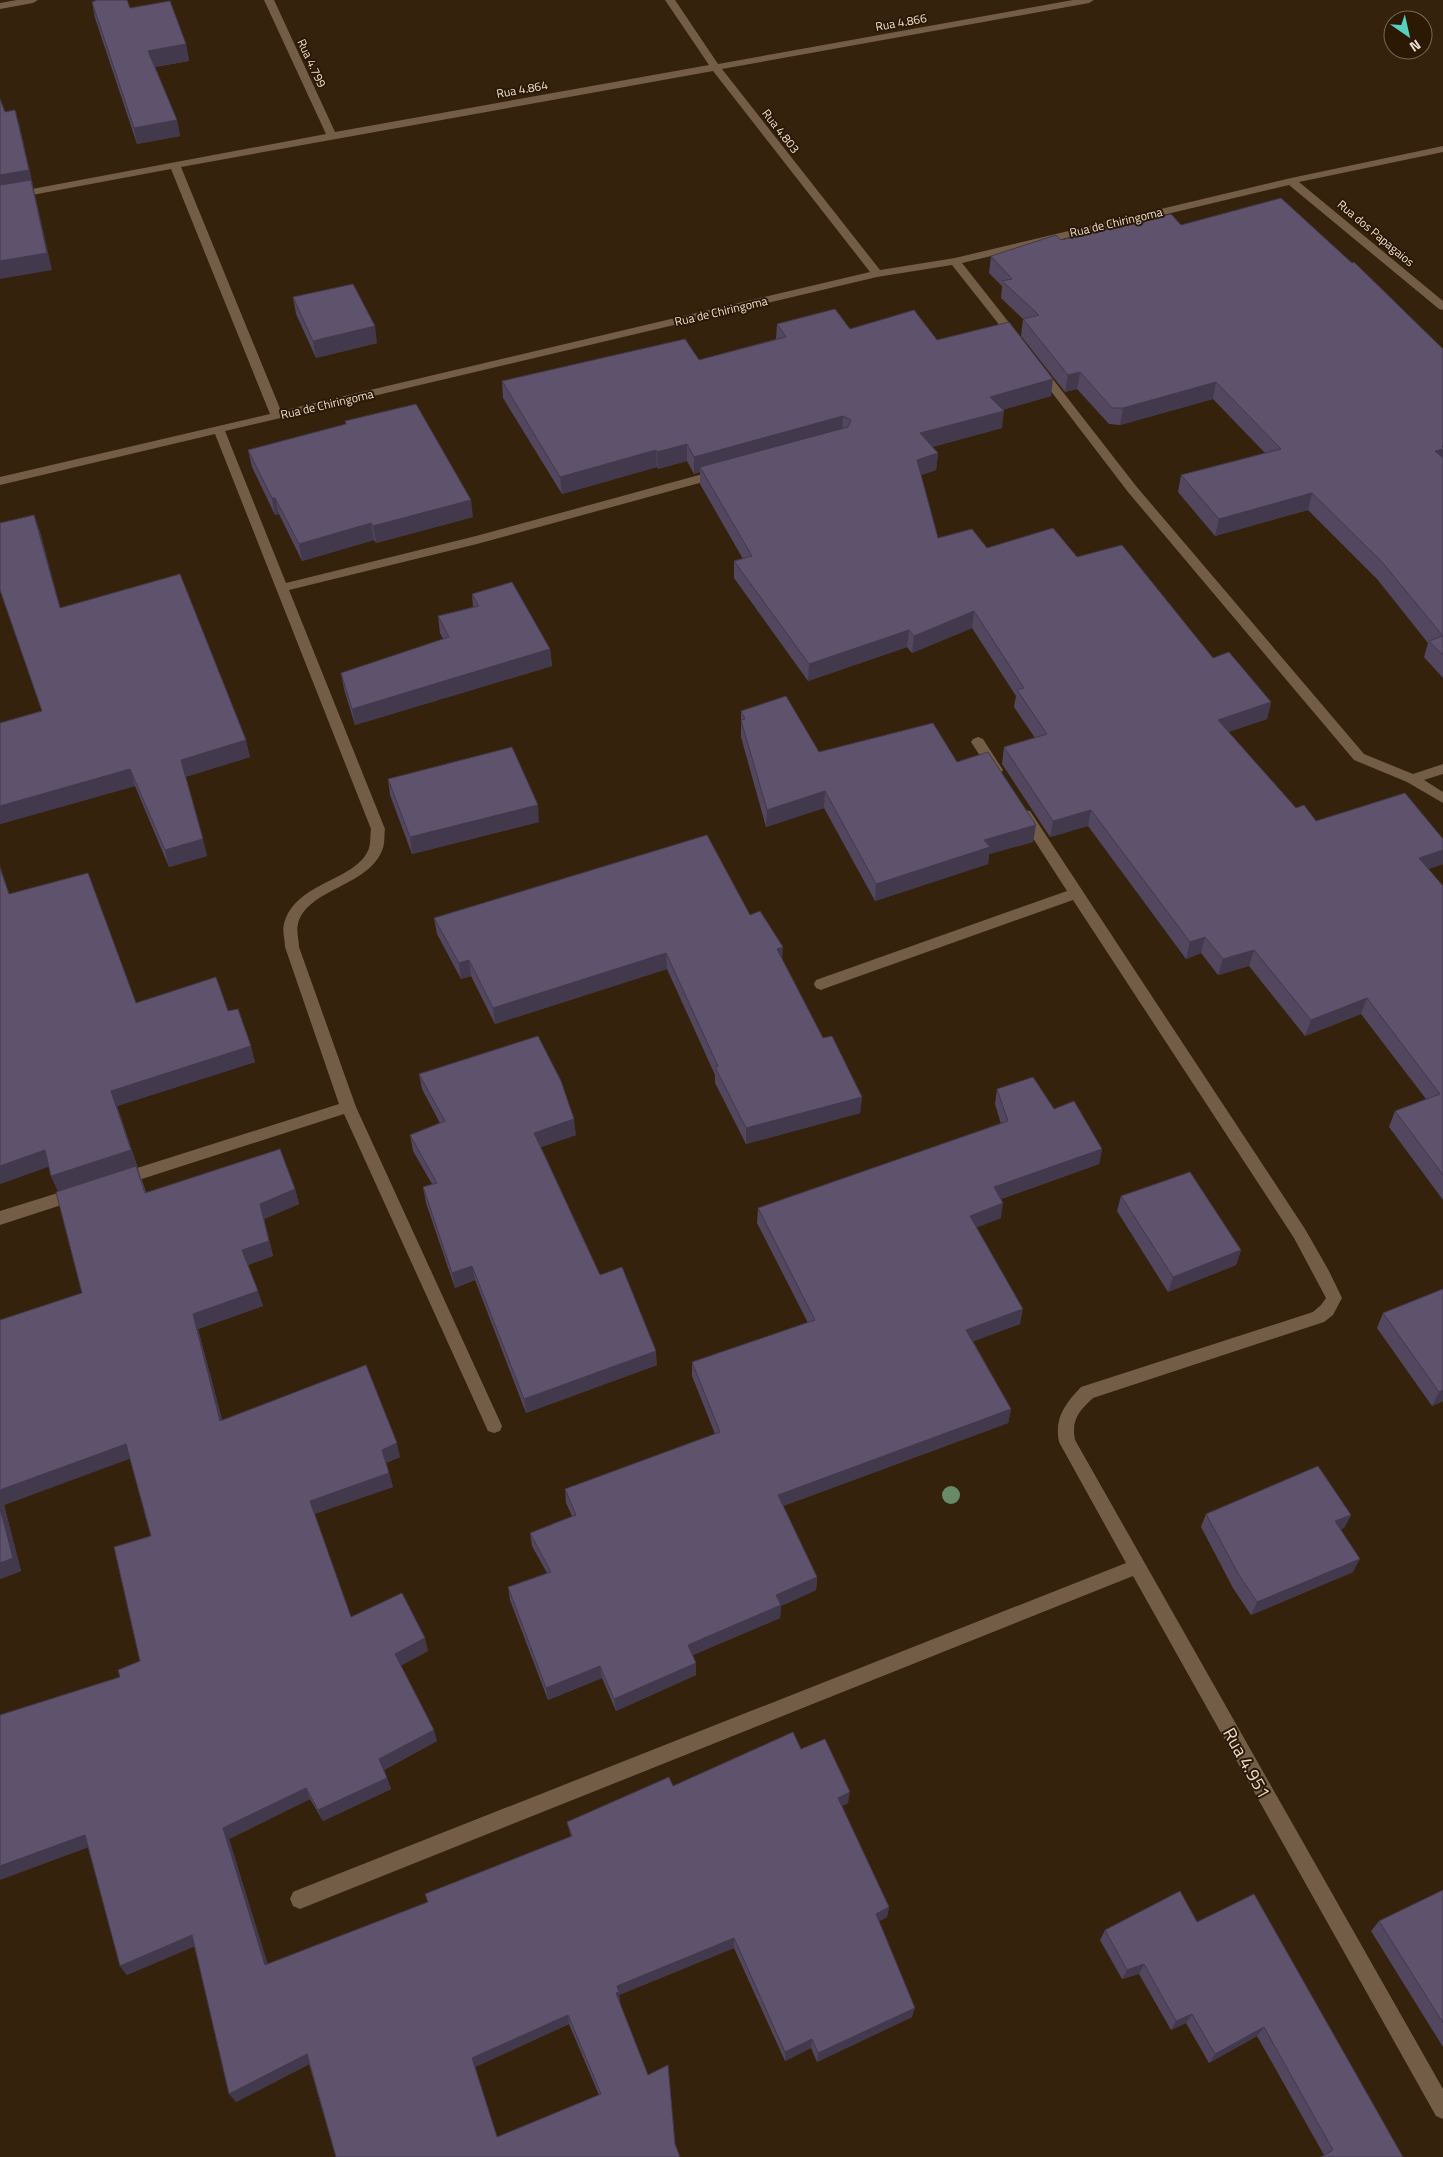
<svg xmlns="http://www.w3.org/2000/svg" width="1443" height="2157" font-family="'Titillium Web',sans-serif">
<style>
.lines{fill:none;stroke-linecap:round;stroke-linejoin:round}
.minor{fill:#735d46;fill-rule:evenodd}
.tree{fill:#668b66}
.wall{fill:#52475e;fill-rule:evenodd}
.shaded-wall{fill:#42394c}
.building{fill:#5f526d;stroke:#42394c;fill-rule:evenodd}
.labels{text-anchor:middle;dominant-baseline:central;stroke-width:4;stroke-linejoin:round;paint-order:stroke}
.far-street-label{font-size:12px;fill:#eaddd0;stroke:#2b1903}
.near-street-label{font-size:18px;fill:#eaddd0;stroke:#2b1903}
</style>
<rect width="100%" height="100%" fill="#35220c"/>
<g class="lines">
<g class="minor">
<path d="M17,0H38L33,3L0,9V3Z"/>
<path d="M264,0H274L335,132L709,65L665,0H675L718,64L1073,0H1094L1089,3L722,69L880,270L955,258L1291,178L1443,146V152L1299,182L1443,301V310L1439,309L1289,185L962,263L1022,339L1016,342L1012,341L952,265L877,277L225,431L286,583L476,536L721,469L727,473L725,476L477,544L289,590L385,829C384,835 385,842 383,848C370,887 307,888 298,924C296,931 299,940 299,947L356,1107L502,1426L500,1431L494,1433L488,1431L344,1114L120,1186L115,1185L112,1180L115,1175L339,1104L285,947C285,940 282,931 284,924C295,881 358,881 369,848C371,842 370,835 371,829L215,434L0,485V477L270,414L171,169L0,201V195L326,134ZM713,71L870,272L281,411L181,167Z"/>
<path d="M1041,368L1045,369L1136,486L1364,754L1413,774L1443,764V774L1424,780L1443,792V803L1407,782L1354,760L1128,492L1037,373L1035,371Z"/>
<path d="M978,737L983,739L1001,767L1003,770L1001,773H991L973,745L971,742L973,739Z"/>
<path d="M1025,810L1030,811L1305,1229L1329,1271L1342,1298L1333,1315L1324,1322L1093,1398C1079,1411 1071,1420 1075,1440L1443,2089V2119L1436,2116L1133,1576L300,1909L293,1906L290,1899L293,1892L300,1889L1126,1563L1059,1442C1054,1418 1065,1404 1081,1387L1313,1312L1321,1305L1326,1298L1294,1238L1073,900L826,988L821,990L816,988L814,984L816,980L1067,891L1018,815L1020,811Z"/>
<path d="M77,1187L83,1188L85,1193L83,1198L0,1225V1211Z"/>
</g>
</g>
<circle class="tree" cx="951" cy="1495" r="9"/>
<g class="wall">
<path d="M92,2L130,8L186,44L189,61L155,67L177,120L180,136L137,144L95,18Z"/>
<path d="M1181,225L1443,349V678L1424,657L1428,643L1377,579L1308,510L1215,536L1178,492L1181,475L1265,453L1213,399L1120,425L1109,424L1077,389L1065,392L1021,336L1023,319L1001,298L1002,286L989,273L991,256L1061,240Z"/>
<path d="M293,297L377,343L316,358L296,314Z"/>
<path d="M777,324L850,329L937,340L1051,396L1002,410V428L932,447L938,453L936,470L921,475L938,538L987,548L1077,557L1271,702L1267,719L1228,732L1296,808L1316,821L1443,839V864L1428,869L1443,886V1200L1389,1127L1395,1111L1426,1099L1361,1014L1305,1036L1249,966L1218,975L1201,953L1186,959L1088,826L1050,837L1002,764L1004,747L1035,738L1014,707L1016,696L972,628L912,653L907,647L808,681L734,578V561L743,559L700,484V472L694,474L687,461L658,469L657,467L562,494L503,398L502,381L699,360L776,339Z"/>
<path d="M345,421L473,517L376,543L374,540L302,561L279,514L275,515L252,467L248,450L346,424Z"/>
<path d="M34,515L60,608L250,757L185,777L207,856L169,867L135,786L0,824V723L41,711Z"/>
<path d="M472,594L550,649L552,666L355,725L344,689L341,673L443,639L440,633L438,616L473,607Z"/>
<path d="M741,711L819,752L957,762L1036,825L1033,842L989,854L988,864L875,901L824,808L766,827L741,737Z"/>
<path d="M388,779L539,822L412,854L390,795Z"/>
<path d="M0,866L9,894L136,1003L228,1011L255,1062L117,1106L146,1192L295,1189L299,1204L264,1219L273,1256L248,1265L263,1306L198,1329L222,1420L400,1457L386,1463L393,1487L314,1514L351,1617L428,1651L400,1666L437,1741L384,1770L391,1789L323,1821L310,1799L229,1839L267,1964L428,1902L571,1837L567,1822L673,1786L801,1749L848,1803L842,1806L889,1907L887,1917L879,1921L912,2017L817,2062L811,2048L785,2061L734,1948L619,1995L620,2001L619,2002L675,2144L336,2157L309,2064L236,2102L194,1946L127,1975L120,1966V1677L140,1661L151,1536L130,1458L4,1505L21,1571L0,1579V1320L82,1293L58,1191L51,1176L49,1166L0,1184ZM569,2024L599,2095L497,2137L475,2067Z"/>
<path d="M750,915L782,960L823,1038L862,1097L860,1113L746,1144L715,1083V1075L667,969L495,1024L471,976L461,979L437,934L434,918Z"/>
<path d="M419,1074L576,1135L541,1147L600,1275L657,1365L526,1413L475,1280L455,1288L426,1203L423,1187L432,1184L413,1151L410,1135L440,1123L422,1089Z"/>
<path d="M997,1089L1054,1109L1102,1149L1099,1164L1001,1199V1218L977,1227L1020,1324L973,1341L1011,1409L1008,1423L783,1506L817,1577L816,1590L781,1606L780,1618L693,1655L696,1675L616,1711L602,1678L548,1700L510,1600L508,1587L547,1573L532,1546L530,1533L572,1516L566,1503L565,1489L715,1434L692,1376V1362L808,1323L757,1223L758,1208L1001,1124L995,1104Z"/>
<path d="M1121,1196L1241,1250L1236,1265L1168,1292L1117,1211Z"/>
<path d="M1443,1289V1401L1432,1406L1377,1328L1383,1313Z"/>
<path d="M1206,1514L1351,1515L1344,1528L1341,1529L1353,1572L1251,1615L1233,1588L1201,1527Z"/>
<path d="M1443,1890V2047L1371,1931L1379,1921Z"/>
<path d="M1197,1922L1403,2157L1324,2155L1257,2036L1209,2063L1186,2023L1171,2030L1139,1974L1122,1979L1100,1940L1105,1930Z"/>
</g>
<g class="shaded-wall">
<path d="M186,44L189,61L152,67L148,51Z"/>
<path d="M15,110L20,127L52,270L0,279V175Z"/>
<path d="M177,120L180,136L137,144L134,128Z"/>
<path d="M375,326L377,343L316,358L313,341Z"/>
<path d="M1080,372L1077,389L1065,392L1068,375Z"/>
<path d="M1053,379L1051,396L988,414L990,397Z"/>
<path d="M1216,382L1213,399L1120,425L1123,408Z"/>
<path d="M1004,411L1002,428L919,450L920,433Z"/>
<path d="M843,416L842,433L700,467V472L694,474V457Z"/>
<path d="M687,444V461L658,469L657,452Z"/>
<path d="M1442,446H1443V461L1435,451Z"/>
<path d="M656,450L657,467L562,494L560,477Z"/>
<path d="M938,453L936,470L915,477L917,460Z"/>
<path d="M1312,493L1308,510L1215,536L1219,519Z"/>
<path d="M272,498H275L279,514L275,515Z"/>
<path d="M471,500L473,517L376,543L373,526Z"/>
<path d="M34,515L40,531L65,625L60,608Z"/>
<path d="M371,523L374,540L302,561L299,544Z"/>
<path d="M974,611L972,628L912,653L914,636Z"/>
<path d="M909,630L907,647L808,681L809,664Z"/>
<path d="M550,649L552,666L355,725L352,709Z"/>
<path d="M1271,702L1267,719L1214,737L1218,720Z"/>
<path d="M246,740L250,757L185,777L181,760Z"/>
<path d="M130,769L135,786L0,824V806Z"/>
<path d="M825,791L824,808L766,827L767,810Z"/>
<path d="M538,805L539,822L412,854L410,837Z"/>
<path d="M1091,810L1088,826L1050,837L1053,821Z"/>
<path d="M1036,825L1033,842L989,854L988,864L875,901L876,884L984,840Z"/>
<path d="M203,839L207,856L169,867L165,850Z"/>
<path d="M1443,850V864L1413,874L1419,858Z"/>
<path d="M1205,937L1201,953L1186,959L1190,942Z"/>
<path d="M783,947L782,963L777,949Z"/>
<path d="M1254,950L1249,966L1218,975L1223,959Z"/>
<path d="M666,953L667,969L495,1024L493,1008Z"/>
<path d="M469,960L471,976L461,979L459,963Z"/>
<path d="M1367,998L1361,1014L1305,1036L1311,1020Z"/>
<path d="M251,1046L255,1062L117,1106L137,1166L58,1191L51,1176L111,1091Z"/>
<path d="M862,1097L860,1113L746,1144V1128Z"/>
<path d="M574,1119L576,1135L536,1149L534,1133Z"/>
<path d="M1102,1149L1099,1164L991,1202L994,1187Z"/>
<path d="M45,1150L51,1166L0,1184V1166Z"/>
<path d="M295,1189L299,1204L264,1219L273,1256L247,1265L242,1250L260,1204Z"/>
<path d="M1003,1203L1001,1218L968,1231L970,1216Z"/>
<path d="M1241,1250L1236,1265L1168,1292L1173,1277Z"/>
<path d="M472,1266L475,1280L455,1288L452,1273Z"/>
<path d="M258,1291L263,1306L198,1329L226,1434L220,1421L193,1314Z"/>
<path d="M1023,1309L1020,1324L964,1345L966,1330Z"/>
<path d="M656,1351L657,1365L526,1413L524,1399Z"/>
<path d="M1443,1390V1401L1432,1406L1439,1392Z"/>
<path d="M1011,1409L1008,1423L778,1508V1495Z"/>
<path d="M397,1443L400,1457L385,1463L382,1450Z"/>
<path d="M126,1444L132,1458L4,1505L21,1571L0,1579V1490Z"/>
<path d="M389,1473L393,1487L314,1514L310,1501Z"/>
<path d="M1351,1515L1344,1528L1329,1534L1335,1521Z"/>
<path d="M1360,1559L1353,1572L1251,1615L1257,1602Z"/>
<path d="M817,1577L816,1590L781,1606L780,1618L688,1657V1645L776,1595Z"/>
<path d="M425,1638L428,1651L398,1667L395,1654Z"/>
<path d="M696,1663V1675L616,1711L614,1699Z"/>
<path d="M600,1666L602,1678L548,1700L546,1688Z"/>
<path d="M434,1730L437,1741L383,1770L379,1759Z"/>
<path d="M387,1778L391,1789L323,1821L318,1810Z"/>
<path d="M306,1788L310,1799L229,1839L271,1974L265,1965L223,1828Z"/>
<path d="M850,1792L848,1803L837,1809L838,1798Z"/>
<path d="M85,1835L92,1846L0,1880V1866Z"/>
<path d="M889,1907L887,1917L874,1924L876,1914Z"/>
<path d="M192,1935L198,1945L127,1975L120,1966Z"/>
<path d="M734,1938V1948L619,1995L620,2001L617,2003L616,1993L617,1986Z"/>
<path d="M1144,1964L1139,1974L1122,1979L1127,1970Z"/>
<path d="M915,2008L912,2017L817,2062L818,2053Z"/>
<path d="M1192,2014L1186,2023L1171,2030L1176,2021Z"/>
<path d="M568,2015L569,2024L475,2067L472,2058Z"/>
<path d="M1264,2027L1257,2036L1209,2063L1215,2054Z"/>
<path d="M812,2039L811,2048L785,2061V2052Z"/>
<path d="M307,2054L312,2063L236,2102L229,2094Z"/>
</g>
<g class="building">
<path d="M97,0H127L130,8L170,1L186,44L148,51L177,120L134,128L92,2Z"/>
<path d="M0,99L5,112L15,110L29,170L0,175Z"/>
<path d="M31,180L47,253L0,261V185Z"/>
<path d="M1281,198L1352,263L1354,262L1443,349V446H1442L1443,449L1435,451L1443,458V655L1429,641L1443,636L1382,562L1312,493L1219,519L1181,475L1281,449L1216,382L1123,408H1112L1080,372L1068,375L1023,319L1039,315L1002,281L1012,279L991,256L1056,235L1061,240L1171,214L1181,225Z"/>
<path d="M353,284L375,326L313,341L293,297Z"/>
<path d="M835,309L850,329L914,310L937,340L1009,322L1053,379L990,397L1004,411L920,433L938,453L917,460L938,538L972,529L987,548L1053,528L1077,557L1122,545L1213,658L1229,652L1271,702L1218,720L1296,808L1304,805L1316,821L1405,793L1443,839V850L1419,858L1443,886V1175L1395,1111L1440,1094L1367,998L1311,1020L1254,950L1223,959L1205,937L1190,942L1091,810L1053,821L1004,747L1047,734L1017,690L1024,688L974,611L914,636L909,630L809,664L734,561L752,556L700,467L848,427L851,420L843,416L694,457L687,444L657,452L656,450L560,477L502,381L685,339L699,360L786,337L777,324Z"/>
<path d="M416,404L471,500L373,526L371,523L299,544L275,498H272L248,450L346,424L345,421Z"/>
<path d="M34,515L60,608L180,574L246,740L181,760L203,839L165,850L130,769L0,806V723L42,711L0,590V523Z"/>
<path d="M512,582L550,649L352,709L341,673L449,637L438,616L479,606L472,594Z"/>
<path d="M786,696L819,752L933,723L957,762L988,752L1036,825L984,840L990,847L876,884L825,791L767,810L741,720L745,719L741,711Z"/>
<path d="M512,747L538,805L410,837L388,779Z"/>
<path d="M707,835L750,915L760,911L783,947L777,949L823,1038L832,1036L862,1097L746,1128L715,1067L718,1066L666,953L493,1008L469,960L459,963L434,918Z"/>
<path d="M0,868L9,894L88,873L136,1003L216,977L228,1011L238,1009L251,1046L111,1091L131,1150L51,1176L45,1150L0,1166Z"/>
<path d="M538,1036L561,1081L574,1119L534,1133L600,1275L622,1267L656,1351L524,1399L472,1266L452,1273L423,1187L437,1183L410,1135L445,1121L419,1074Z"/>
<path d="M1033,1077L1054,1109L1074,1101L1102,1149L994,1187L1003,1203L970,1216L1023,1309L966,1330L1011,1409L778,1495L817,1577L776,1595L781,1605L688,1645L696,1663L614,1699L600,1666L546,1688L508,1587L551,1572L530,1533L576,1515L565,1489L720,1432L692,1362L815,1320L758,1208L1008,1121L997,1089Z"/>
<path d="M280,1149L295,1189L260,1204L269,1241L242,1250L258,1291L193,1314L220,1421L366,1365L397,1443L382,1450L389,1473L310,1501L351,1617L402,1593L425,1638L395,1654L434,1730L379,1759L387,1778L318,1810L306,1788L223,1828L265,1965L428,1902L425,1894L572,1836L567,1822L669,1777L673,1786L793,1732L801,1749L825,1739L850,1792L838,1798L889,1907L876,1914L915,2008L818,2053L812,2039L785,2052L734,1938L617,1986L619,1992L616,1993L648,2075L668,2065L675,2144L680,2157H336L307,2054L229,2094L192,1935L120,1966L85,1835L0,1866V1715L120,1677L118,1670L140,1661L114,1547L151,1536L126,1444L0,1490V1320L82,1293L56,1192L136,1166L145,1193ZM568,2015L601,2094L497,2137L472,2058Z"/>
<path d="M1190,1172L1241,1250L1173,1277L1121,1196Z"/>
<path d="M1443,1289V1390L1439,1392L1383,1313Z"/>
<path d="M1318,1466L1351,1515L1335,1521L1360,1559L1257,1602L1239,1575L1206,1514Z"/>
<path d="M0,1508L13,1558L0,1563Z"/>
<path d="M1443,1890V2023L1379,1921Z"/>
<path d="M1180,1891L1197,1922L1254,1894L1403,2157H1321L1333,2150L1264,2027L1215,2054L1192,2014L1176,2021L1144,1964L1127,1970L1105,1930Z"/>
</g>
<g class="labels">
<g class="far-street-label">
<text transform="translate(901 22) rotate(-10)">Rua 4.866</text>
<text transform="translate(312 63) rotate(65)">Rua 4.799</text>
<text transform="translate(522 89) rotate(-10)">Rua 4.864</text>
<text transform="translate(781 131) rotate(52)">Rua 4.803</text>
<text transform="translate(1116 222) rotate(-13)">Rua de Chiringoma</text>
<text transform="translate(1376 233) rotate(40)">Rua dos Papagaios</text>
<text transform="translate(721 311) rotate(-13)">Rua de Chiringoma</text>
<text transform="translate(327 404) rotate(-13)">Rua de Chiringoma</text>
</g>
<g class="near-street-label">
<text transform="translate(1247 1763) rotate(61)">Rua 4.951</text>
</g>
</g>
<g transform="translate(1408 35) rotate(146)"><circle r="24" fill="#2b1903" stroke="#776755"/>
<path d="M0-4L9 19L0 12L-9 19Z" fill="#57cec2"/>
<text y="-8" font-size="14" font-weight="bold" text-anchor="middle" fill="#eaddd0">N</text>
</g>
</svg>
